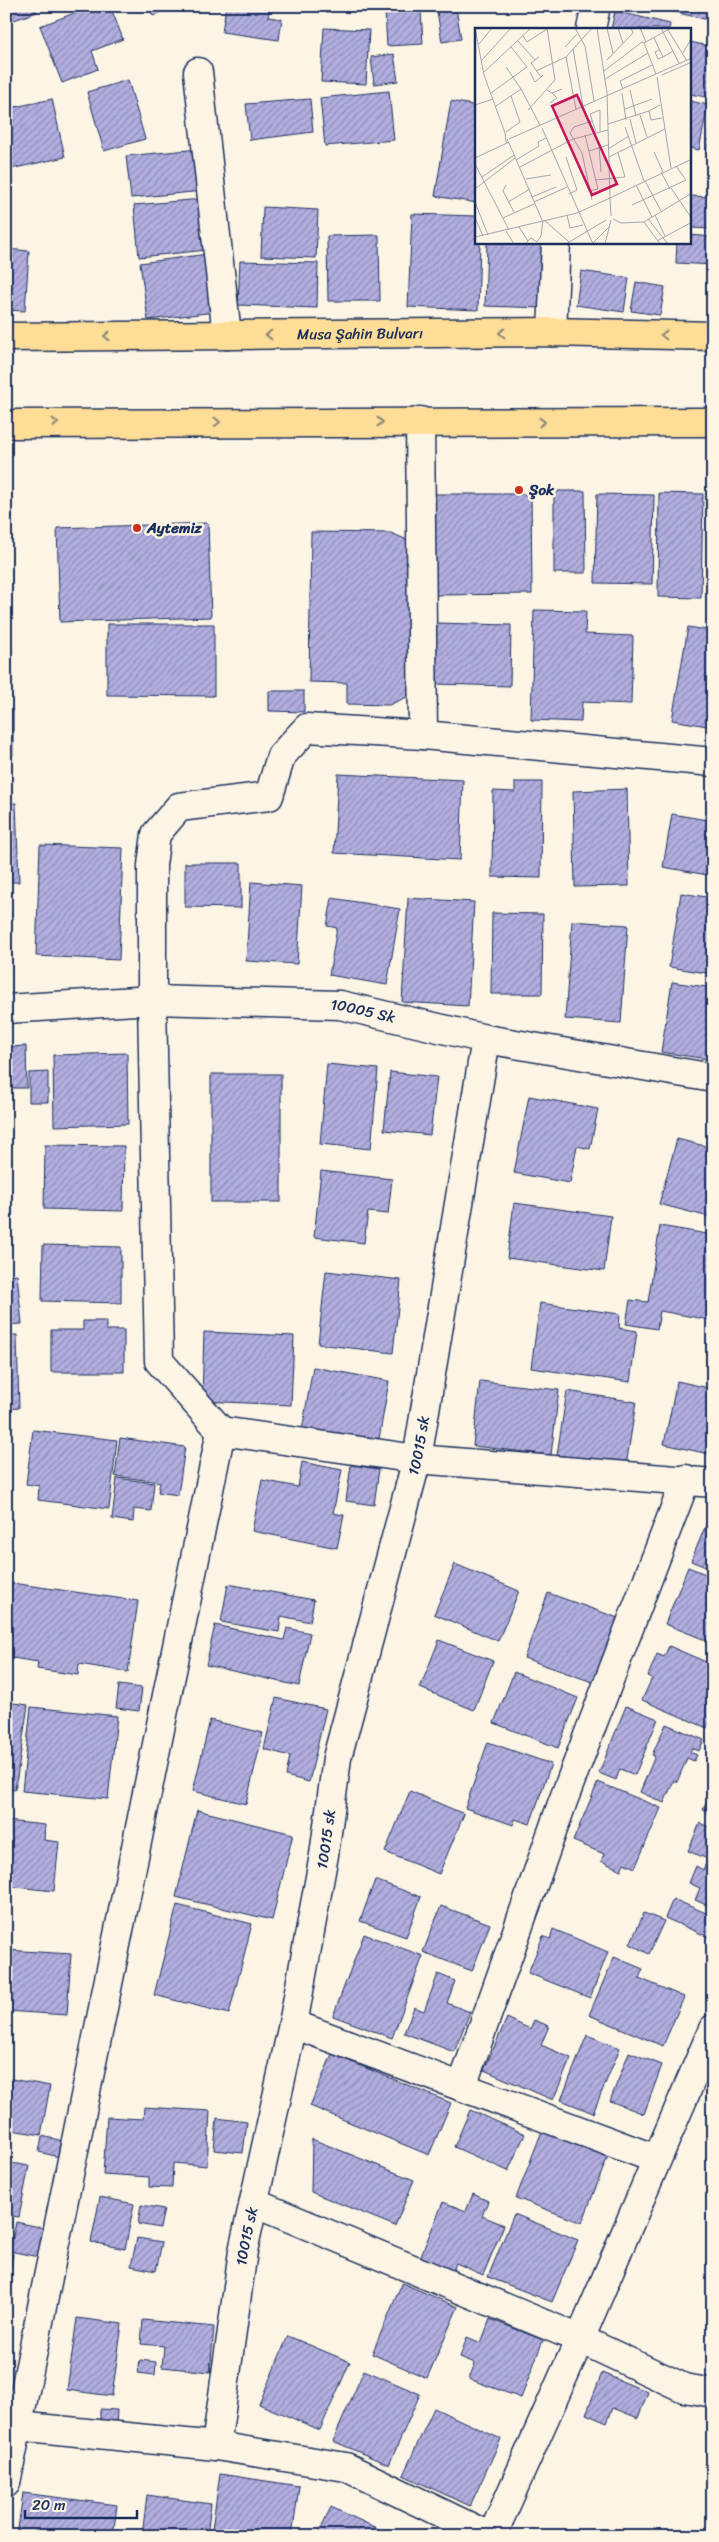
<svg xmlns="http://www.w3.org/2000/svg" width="719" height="2542" font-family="Sriracha,sans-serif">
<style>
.building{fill:url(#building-hatch);stroke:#1b2f5e}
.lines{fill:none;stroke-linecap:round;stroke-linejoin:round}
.minor-casing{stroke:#1b2f5e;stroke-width:31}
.tertiary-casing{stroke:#1b2f5e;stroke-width:31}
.primary-casing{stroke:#1b2f5e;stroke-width:31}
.minor{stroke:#fcf5e5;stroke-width:28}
.tertiary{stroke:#fcf5e5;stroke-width:28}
.primary{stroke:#fedd96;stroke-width:28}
.oneway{stroke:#8c867a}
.poi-dot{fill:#c8321e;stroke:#fcf5e5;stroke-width:2}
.labels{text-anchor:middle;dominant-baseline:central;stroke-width:5;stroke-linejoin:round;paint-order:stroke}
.street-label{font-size:15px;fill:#1b2f5e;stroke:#fcf5e5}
.poi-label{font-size:15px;font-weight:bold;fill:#1b2f5e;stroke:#fcf5e5;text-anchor:start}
.inset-road{fill:none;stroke:#a2a6af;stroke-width:1}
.view{fill:#c2185b;fill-opacity:0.15;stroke:#c2185b;stroke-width:2.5}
.inset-edge{fill:none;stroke:#1b2f5e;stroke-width:2.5}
</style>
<defs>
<pattern id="building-hatch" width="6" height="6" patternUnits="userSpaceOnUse" patternTransform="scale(1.25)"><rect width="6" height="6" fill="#b2aedf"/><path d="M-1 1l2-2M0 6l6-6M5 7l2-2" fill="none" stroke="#908eb8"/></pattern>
</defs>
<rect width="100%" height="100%" fill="#fcf5e5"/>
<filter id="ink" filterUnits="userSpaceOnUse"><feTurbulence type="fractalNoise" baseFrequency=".02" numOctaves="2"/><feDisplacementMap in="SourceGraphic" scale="10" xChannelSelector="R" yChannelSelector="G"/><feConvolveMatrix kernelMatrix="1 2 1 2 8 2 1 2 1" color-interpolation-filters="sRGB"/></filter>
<g filter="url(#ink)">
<g class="building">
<path d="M9,6H35L37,12L14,20Z"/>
<path d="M93,6H110L123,39L92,51L98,69L62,83L40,26Z"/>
<path d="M149,6H174L153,16Z"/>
<path d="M226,6H270L268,17L282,19L279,40L222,32Z"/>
<path d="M648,6H713V21Z"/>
<path d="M456,8L461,39L442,42L437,11Z"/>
<path d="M421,10L423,44L387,46L385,12Z"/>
<path d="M615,11L670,24L669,29H611Z"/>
<path d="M324,28L369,30L366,84L321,82Z"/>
<path d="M690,42L713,47L711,98L690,94Z"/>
<path d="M394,54L398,81L374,84L371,57Z"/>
<path d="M128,80L145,139L104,151L87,92Z"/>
<path d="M389,91L394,140L325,146L320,98Z"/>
<path d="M52,99L65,157L6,170V109Z"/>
<path d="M310,99L313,132L250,140L246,104Z"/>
<path d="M451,101L477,106V203L435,196Z"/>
<path d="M690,101L708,105L699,150L690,148Z"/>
<path d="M713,119V153L706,152Z"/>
<path d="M199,149L203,191L131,198L126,156Z"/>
<path d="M690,196L713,197V229L690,228Z"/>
<path d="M202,199L207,250L139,257L134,205Z"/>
<path d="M263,207L318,210L316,258L261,256Z"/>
<path d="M412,214L477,216V242H480L478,310L408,307Z"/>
<path d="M379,235L380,301H328L327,236Z"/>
<path d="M690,235L713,237V265L676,263L677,242H690Z"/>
<path d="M487,242H545L543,308L485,306Z"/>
<path d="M6,249L29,251L25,311L6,310Z"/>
<path d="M208,254L215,312L148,320L140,263Z"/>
<path d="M240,261L318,263L317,308L238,305Z"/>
<path d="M581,271L629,278L624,312L576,305Z"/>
<path d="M636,282L665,287L660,315L631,311Z"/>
<path d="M554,491H585L586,573H554Z"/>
<path d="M659,493L703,494L701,598L658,597Z"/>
<path d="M435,494H531L532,594L435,595Z"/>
<path d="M597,494L654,495L652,584L595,583Z"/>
<path d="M710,498H713V600H708Z"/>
<path d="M208,523L211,617L60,622L57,528Z"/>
<path d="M311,532L391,533L405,539L415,553L413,685L407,697L389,705L347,704V683L309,682Z"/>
<path d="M534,610L586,611L585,634L633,636L631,704L582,702L581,722L531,720Z"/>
<path d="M436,623L511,625L510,686L435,684Z"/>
<path d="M107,624H214V696L107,695Z"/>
<path d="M688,627L713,631V727L672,720Z"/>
<path d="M269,691H304V712L269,711Z"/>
<rect x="6" y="711" width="7" height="44"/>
<path d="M338,774L463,780L460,860L334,853Z"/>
<path d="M515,782H542L541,878L492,877L493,791L515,792Z"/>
<path d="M627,789L629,886L575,887L573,791Z"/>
<path d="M6,803H16L19,882H6Z"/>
<path d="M672,814L713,821V876L663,867Z"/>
<path d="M40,845L123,848L119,960L36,956Z"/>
<path d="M185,863H241V908L185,907Z"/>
<path d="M251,882L302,886L297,964L246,961Z"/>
<path d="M681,893L713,898V974L669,967Z"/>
<path d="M332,898L400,909L387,985L329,975L337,928L327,926Z"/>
<path d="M408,898L474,902L468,1006L402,1002Z"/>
<path d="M6,912L11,913L8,994H6Z"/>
<path d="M492,913L543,914L542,994H491Z"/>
<path d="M572,921L628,925L621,1023L565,1019Z"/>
<path d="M672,982L713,988V1060L661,1052Z"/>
<path d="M26,1046L27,1088H6V1047Z"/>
<path d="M127,1053L128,1124L54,1126L53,1055Z"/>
<path d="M327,1064L378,1069L371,1149L320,1144Z"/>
<path d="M48,1072V1102H29V1073Z"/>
<path d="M390,1072L437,1077L430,1135L384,1130Z"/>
<rect x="211" y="1074" width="70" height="128"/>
<path d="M529,1096L598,1109L590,1149L577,1146L570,1183L514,1173Z"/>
<path d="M677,1139L713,1148V1218L659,1204Z"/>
<path d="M45,1145L124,1146L123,1211L44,1209Z"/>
<path d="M321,1171L392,1179L388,1214L368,1212L364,1243L314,1237Z"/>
<path d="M514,1203L611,1216L604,1271L507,1258Z"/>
<path d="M660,1226L713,1235V1302L710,1320L660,1311L657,1329L626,1324L630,1300L648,1302Z"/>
<path d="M43,1245L121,1247V1303L42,1301Z"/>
<path d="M326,1271L401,1280L393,1353L318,1344Z"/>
<path d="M17,1274L22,1324L6,1325V1275Z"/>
<path d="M540,1303L620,1314L619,1328L637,1331L630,1382L531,1368Z"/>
<path d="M83,1321H106V1330H124V1372H51V1330H83Z"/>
<path d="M204,1332L294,1336L291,1405L202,1401Z"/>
<path d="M6,1335H17L19,1408L6,1409Z"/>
<path d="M313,1367L389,1381L377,1450L301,1436Z"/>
<path d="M480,1381L559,1390L551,1455L473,1446Z"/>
<path d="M677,1381L713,1389V1455L664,1444Z"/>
<path d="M567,1391L636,1402L626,1466L557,1455Z"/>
<path d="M33,1430L117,1440L109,1509L38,1500L39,1486L26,1484Z"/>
<path d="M120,1438L185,1447L178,1495L158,1492L160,1482L115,1476Z"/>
<path d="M302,1462L342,1470L333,1513L344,1515L337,1548L252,1531L262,1480L298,1487Z"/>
<path d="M351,1465L379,1469L374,1505L346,1501Z"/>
<path d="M117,1478L154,1483L151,1511L134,1509L133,1522L112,1519Z"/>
<path d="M6,1496H11L6,1552Z"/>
<path d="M713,1508V1570L691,1561Z"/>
<path d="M455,1564L519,1591L498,1641L434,1614Z"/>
<path d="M688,1567L713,1577V1643L665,1624Z"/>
<path d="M12,1583L138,1601L128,1672L79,1664L78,1675L37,1669L38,1662L6,1657V1624Z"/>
<path d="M228,1584L314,1600L310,1622L281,1616L279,1632L221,1622Z"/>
<path d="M548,1593L621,1619L598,1684L524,1658Z"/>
<path d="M215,1625L284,1640L287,1628L310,1633L299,1686L206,1665Z"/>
<path d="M439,1640L493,1661L474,1710L420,1688Z"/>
<path d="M669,1646L713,1665V1716L707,1728L642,1700L652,1678L648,1676L657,1654L664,1657Z"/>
<path d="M514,1672L578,1698L558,1748L494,1723Z"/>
<path d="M119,1685L142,1688L139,1711L116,1708Z"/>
<path d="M276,1698L326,1709L309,1782L286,1776L290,1756L264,1749Z"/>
<path d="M6,1702L28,1705L15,1790L6,1789Z"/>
<path d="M626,1706L658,1719L635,1775L620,1769L616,1780L599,1773Z"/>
<path d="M31,1707L117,1716L108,1799L22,1791Z"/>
<path d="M210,1720L263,1733L246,1804L193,1791Z"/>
<path d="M666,1724L704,1740L699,1751L692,1748L690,1752L697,1755L694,1761L687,1758L677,1782L674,1780L664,1803L640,1792L655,1756L652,1755Z"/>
<path d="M488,1742L551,1764L530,1824L515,1819L513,1825L465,1808Z"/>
<path d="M598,1782L661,1808L635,1868L624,1863L621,1870L601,1861L604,1854L573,1841Z"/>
<path d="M713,1786V1815L703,1810Z"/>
<path d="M410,1791L464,1814L439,1874L385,1852Z"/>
<path d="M197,1810L293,1834L272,1920L176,1897Z"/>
<path d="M6,1821L45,1825L44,1840L59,1842L54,1891L6,1886Z"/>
<path d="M700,1823L713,1829V1908L695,1900L700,1888L689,1883L696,1866L703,1870L708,1859L688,1851Z"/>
<path d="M375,1880L421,1897L406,1937L360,1921Z"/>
<path d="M673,1899L713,1916V1939L665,1918Z"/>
<path d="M177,1905L252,1924L229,2014L154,1995Z"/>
<path d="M441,1906L490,1924L472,1971L423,1952Z"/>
<path d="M644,1913L664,1921L649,1954L630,1944Z"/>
<path d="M553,1929L608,1952L590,1998L528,1973L543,1936L550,1939Z"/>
<path d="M364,1934L423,1956L392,2038L333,2016Z"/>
<path d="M6,1950L71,1954L67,2015L6,2011Z"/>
<path d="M614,1957L643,1969L639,1978L684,1997L663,2046L589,2015Z"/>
<path d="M438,1974L455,1981L447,2003L470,2012L454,2052L404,2033L414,2007L424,2011Z"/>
<path d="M507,2018L530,2029L534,2020L549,2026L541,2045L571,2058L553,2100L484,2070Z"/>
<path d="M587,2035L620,2048L593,2113L561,2100Z"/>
<path d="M629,2052L662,2065L644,2114L610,2101Z"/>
<path d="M332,2054L451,2103L429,2155L310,2106Z"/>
<path d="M6,2078L50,2086L41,2135L6,2129Z"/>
<path d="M144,2107L210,2111L207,2166L173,2163L172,2188L149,2187V2177L103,2174L107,2117L143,2119Z"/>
<path d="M470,2110L525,2134L508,2171L454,2147Z"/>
<path d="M217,2118L247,2122L243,2153L214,2150Z"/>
<path d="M542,2131L608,2156L582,2223L516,2198Z"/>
<path d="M42,2136L63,2141L59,2157L39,2152Z"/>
<path d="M312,2139L414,2180L395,2226L311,2192Z"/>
<path d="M6,2162L29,2166L19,2217L6,2215Z"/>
<path d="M473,2194L488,2201L482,2216L504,2225L483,2275L456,2263L452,2273L419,2260L443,2202L466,2211Z"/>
<path d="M100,2197L134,2204L125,2249L91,2242Z"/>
<path d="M141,2205L164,2209L160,2228L138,2224Z"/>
<path d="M514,2214L578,2240L552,2302L488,2277Z"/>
<path d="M16,2222L44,2228L38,2257L10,2251Z"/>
<path d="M137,2238L162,2242L156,2271L131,2266Z"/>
<path d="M6,2252L13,2254L6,2299Z"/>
<path d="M402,2283L458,2307L427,2378L372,2354Z"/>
<path d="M77,2318L122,2324L112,2396L67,2390Z"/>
<path d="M490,2319L543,2340L521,2398L469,2379L475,2363L460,2357L467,2337L481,2343Z"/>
<path d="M143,2320L214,2327L210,2372L162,2367L164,2346L141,2344Z"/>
<path d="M288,2336L350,2362L320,2430L259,2404Z"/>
<path d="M140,2360L156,2362L155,2375L138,2373Z"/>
<path d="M364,2370L420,2394L389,2465L333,2441Z"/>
<path d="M602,2373L648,2392L638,2418L613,2408L607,2423L586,2414Z"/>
<path d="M434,2408L501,2439L470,2506L403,2475Z"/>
<path d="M100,2409L117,2410L116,2426L100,2425Z"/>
<path d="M713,2465V2507H708Z"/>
<path d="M220,2474L299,2486L292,2536H211Z"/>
<path d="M23,2493L117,2505L113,2536H17Z"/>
<path d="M147,2495L211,2504L207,2536H142Z"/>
<path d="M331,2507L394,2536H317Z"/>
<path d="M659,2533L713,2534V2536H659Z"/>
</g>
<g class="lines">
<g class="minor-casing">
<g id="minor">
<path d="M591,29L596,6"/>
<path d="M198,72L227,335"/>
<path d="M552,332L556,242"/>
<path d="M420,421L423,735"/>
<path id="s1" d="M6,1009L152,1000L340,1005L486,1039L713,1078"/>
<path d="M221,1431L417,1459L713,1483"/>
<path d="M293,2024L656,2159"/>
<path d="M462,2086L563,1801L686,1479"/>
<path d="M254,2203L580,2339L684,2388L713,2393"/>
<path id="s2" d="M18,2426L216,2446L243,2251L293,2024L324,1855L337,1758L417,1459L486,1039"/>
<path d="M216,2446L346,2467L489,2536"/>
<path d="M6,2483L221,1431L159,1361L152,1000V865L156,834L179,807L269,796L281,756L307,728L423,735L713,762"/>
</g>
</g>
<g class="tertiary-casing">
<path id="tertiary" d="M492,2536L580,2339L713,2029"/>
</g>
<g class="primary-casing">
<g id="primary">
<path id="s3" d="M6,337L552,332L713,336"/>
<path d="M6,424L713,422"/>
</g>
</g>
<use href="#minor" class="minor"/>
<use href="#tertiary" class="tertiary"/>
<use href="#primary" class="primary"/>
</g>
<defs><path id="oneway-chevron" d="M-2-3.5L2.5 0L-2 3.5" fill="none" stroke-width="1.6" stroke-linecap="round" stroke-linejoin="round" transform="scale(1.25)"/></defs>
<g class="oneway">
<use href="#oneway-chevron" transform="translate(502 333) rotate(179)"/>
<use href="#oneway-chevron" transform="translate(269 335) rotate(179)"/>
<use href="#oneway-chevron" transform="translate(664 335) rotate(-179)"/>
<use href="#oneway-chevron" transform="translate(107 336) rotate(180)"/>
<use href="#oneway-chevron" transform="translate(217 422)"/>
<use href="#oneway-chevron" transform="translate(380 422)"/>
<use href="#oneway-chevron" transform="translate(542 422)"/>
<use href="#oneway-chevron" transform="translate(55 423)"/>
</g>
</g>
<g class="poi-dot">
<circle cx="519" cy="490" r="5"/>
<circle cx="137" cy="528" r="5"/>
</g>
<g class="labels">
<g class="street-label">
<text stroke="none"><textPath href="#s3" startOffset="354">Musa Şahin Bulvarı</textPath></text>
<text stroke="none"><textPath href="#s1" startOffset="358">10005 Sk</textPath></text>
<text stroke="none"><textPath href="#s2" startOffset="1221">10015 sk</textPath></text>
<text stroke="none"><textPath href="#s2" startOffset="816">10015 sk</textPath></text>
<text stroke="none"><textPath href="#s2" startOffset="411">10015 sk</textPath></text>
</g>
<g class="poi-label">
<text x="529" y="490">Şok</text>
<text x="147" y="528">Aytemiz</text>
</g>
</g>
<g transform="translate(475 28)">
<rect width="216" height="216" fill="#fcf5e5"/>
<path class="inset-road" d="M0,0L9,47L30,105L31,114L34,115L32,111M100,0L110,18L119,73M132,0L138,25M143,0L148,15M165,0L171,14M186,0L204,35M193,2L212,33M48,8L52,14L72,1M179,10L188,29L198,23M43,13L60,32M169,15L181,46M4,16L17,0M90,19L102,6M98,21L108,78M184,22L180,24L183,31L188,29M208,25L217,9M64,29L56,35L66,49L68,47M91,29L101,81M7,32L36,0M132,32L158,5L156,0M31,39L46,61M61,43L91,29L117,0M129,43L167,14L169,15L196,0M9,44L56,0M55,44L60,54L66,49M187,47L217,34M182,49L196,140M130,51L173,25M148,61L145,53L177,37M72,62L77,65L87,61M155,62L161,88M16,65L52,39L36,19M147,65L151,92M75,75L82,70L77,65M0,77L18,71M185,77L174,83L176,92L187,90M21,78L46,61L65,97M150,81L177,71M53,82L80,52L72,0M165,87L172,109M155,91L161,115M117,93L99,99L95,105L107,125L117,172M133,96L174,83M150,99L169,153M67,100L118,216M31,104L45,94L36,68M121,104L115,86L125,82V103M110,107L123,161L115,163M34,111L217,30M34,115L67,192M124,119L126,144M133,121L154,108M114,123L133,117M179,124L188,144M91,129L102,162L94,166M134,129L190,101M0,130L32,115M41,132L64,118L63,114L71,110M0,136L34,202M45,139L98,111L133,102M186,144L195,161M7,149L39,127M51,151L76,147M120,152L150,149L143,125M170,153L186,183M31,157L28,163L39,184M161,157L177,189M196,160L217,191M0,161L40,130M57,169L81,159M0,174L13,207M33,174L55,161M59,174L92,159M157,177L211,152L201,138M92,187L95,200L108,197M180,187L190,208M136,188L135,170L217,131M0,190L8,208M28,190L59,176M138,191L146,195L169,194L185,216M173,191L193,216M69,192L94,214M169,194L217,165M44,199L53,213M31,203L39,216M0,209L102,185L135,170L132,65L122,0M182,213L217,194M50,216L56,210L62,214L66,208L68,192M91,216L131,192M117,216L135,198M130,216L136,192"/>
<path class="view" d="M102,67L142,156L117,167L77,78Z"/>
<rect width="216" height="216" class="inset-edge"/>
</g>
<rect width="719" height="2542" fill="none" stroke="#fcf5e5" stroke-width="25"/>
<rect x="12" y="12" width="694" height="2517" fill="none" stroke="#1b2f5e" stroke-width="2" filter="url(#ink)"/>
<path d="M25 2510v8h112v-8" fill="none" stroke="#1b2f5e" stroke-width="2.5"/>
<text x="32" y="2510" font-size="15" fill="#1b2f5e" stroke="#fcf5e5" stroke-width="4" paint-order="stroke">20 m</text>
</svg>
